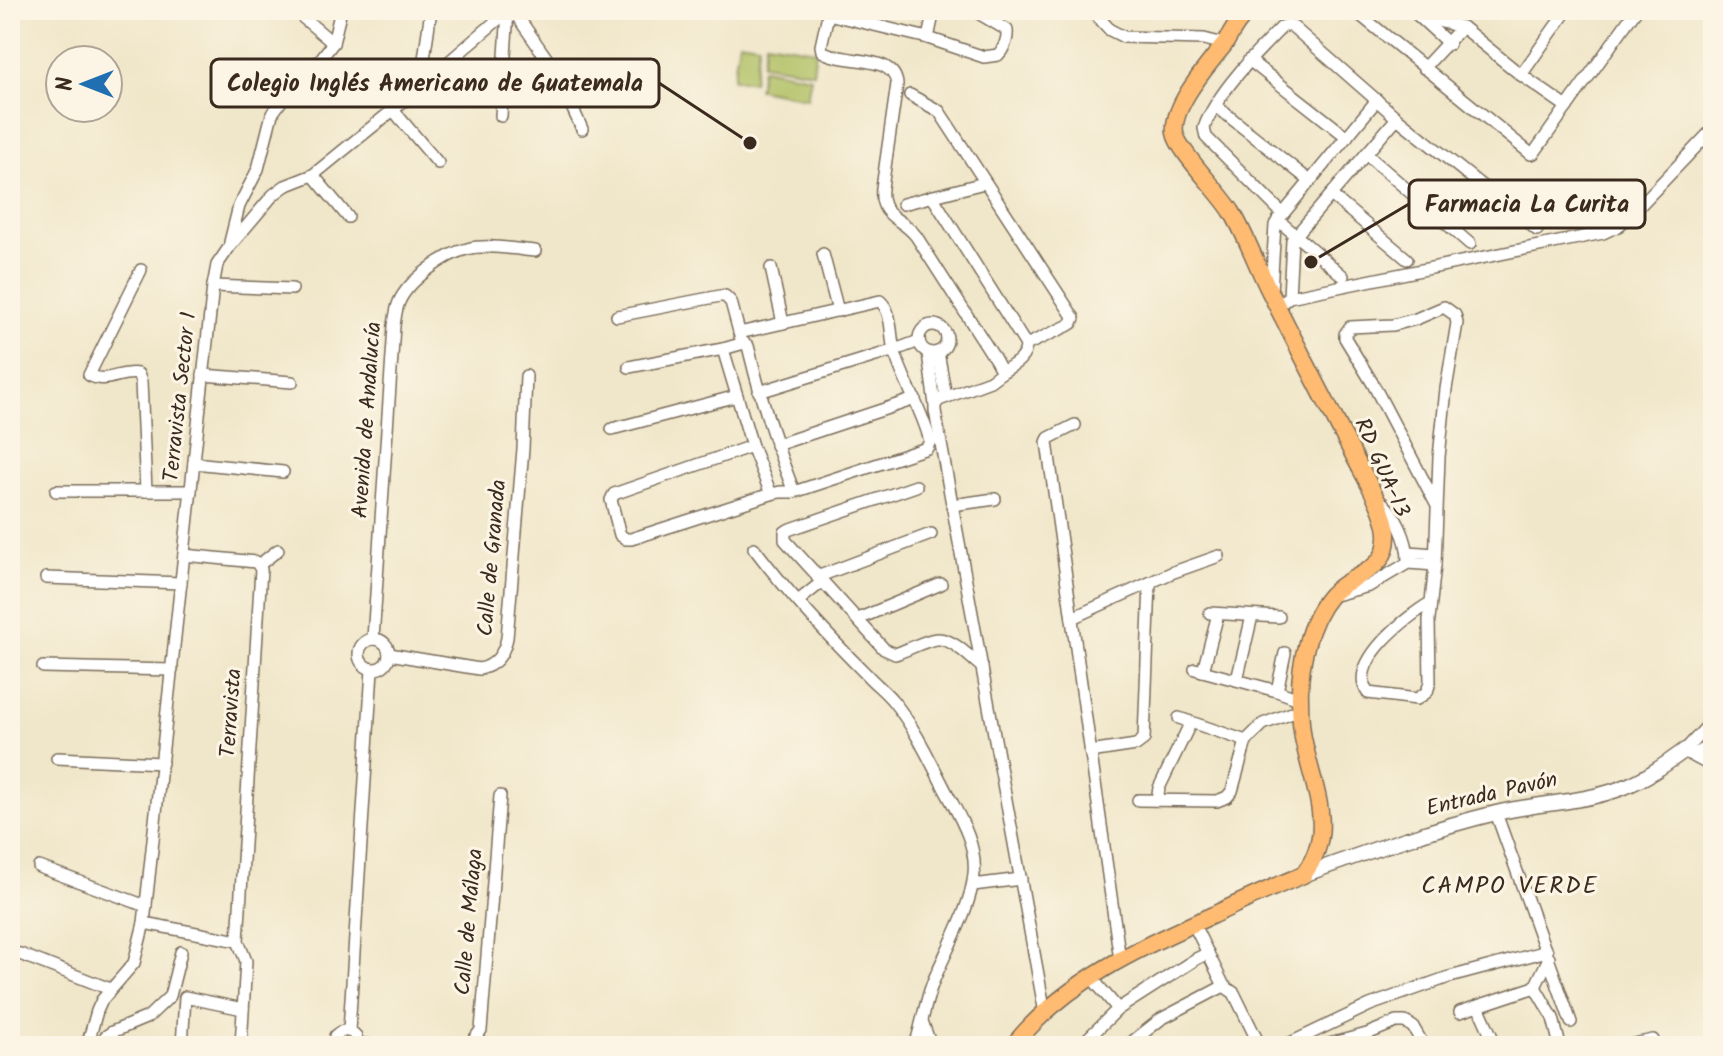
<svg xmlns="http://www.w3.org/2000/svg" width="1723" height="1056" font-family="Kalam,sans-serif">
<style>
.green{fill:#b0c063;stroke:#767540;stroke-width:2}
.lines{fill:none;stroke-linecap:round;stroke-linejoin:round}
.minor-casing{stroke:#7a6c5a;stroke-width:14}
.tertiary-casing{stroke:#7a6c5a;stroke-width:17}
.primary-casing{stroke:#7a6c5a;stroke-width:19}
.minor{stroke:#fff;stroke-width:11}
.tertiary{stroke:#fff;stroke-width:14}
.primary{stroke:#febb71;stroke-width:16}
.labels{text-anchor:middle;dominant-baseline:central;stroke-width:6;stroke-linejoin:round;paint-order:stroke}
.street-label{font-size:22px;fill:#3b2a1e;stroke:#fcf5e5}
.neighbourhood-label{font-size:24px;letter-spacing:2px;fill:#3b2a1e;stroke:#fcf5e5}
.leader{fill:none;stroke:#3b2a1e;stroke-width:3}
.callout-dot{fill:#3b2a1e;stroke:#fcf5e5;stroke-width:3}
.callout{fill:#fcf5e5;stroke:#3b2a1e;stroke-width:3}
.callout-label{font-size:24px;text-anchor:middle;font-weight:bold;fill:#3b2a1e}
</style>
<rect width="100%" height="100%" fill="#fcf5e5"/>
<filter id="ink" filterUnits="userSpaceOnUse"><feTurbulence type="fractalNoise" baseFrequency=".0125" numOctaves="2"/><feDisplacementMap in="SourceGraphic" scale="16" xChannelSelector="R" yChannelSelector="G"/><feConvolveMatrix kernelMatrix="1 2 1 2 8 2 1 2 1" color-interpolation-filters="sRGB"/></filter>
<filter id="wash" filterUnits="userSpaceOnUse"><feTurbulence type="fractalNoise" baseFrequency=".006" numOctaves="4" result="noise"/><feDisplacementMap in="SourceGraphic" scale="32" xChannelSelector="R" yChannelSelector="G"/><feGaussianBlur stdDeviation="1.8" result="paint"/><feColorMatrix in="noise" values="0 0 0 0 0 0 0 0 0 0 0 0 0 0 0 0 0 1.4 0 .05"/><feComposite in="paint" operator="in"/></filter>
<g filter="url(#wash)">
<rect width="100%" height="100%" fill="#f0e6c9"/>
<g class="green">
<path d="M739,41L759,44L753,82L733,79Z"/>
<path d="M766,42L816,50L813,72L762,64Z"/>
<path d="M762,68L811,77L807,98L758,89Z"/>
</g>
</g>
<g filter="url(#ink)">
<g class="lines">
<g class="minor-casing">
<g id="minor">
<path d="M294,10L333,43"/>
<path d="M513,10L556,72L582,129"/>
<path d="M829,10L821,46L822,51C844,65 893,53 897,84L882,188C879,218 901,217 916,236L995,359L1002,372L990,381L939,400L935,405V411L1045,1013"/>
<path d="M1092,10L1110,30L1124,37L1204,39L1224,44"/>
<path d="M1354,10L1531,154L1534,153L1636,10"/>
<path d="M1412,10L1449,44"/>
<path d="M828,14L928,38L984,57L998,55C1004,49 1008,39 1007,30L973,10"/>
<path d="M1421,17L1462,27L1521,75L1567,107"/>
<path d="M928,38L934,10"/>
<path d="M1249,60L1347,137"/>
<path d="M1424,68L1462,27"/>
<path d="M1521,75L1567,10"/>
<path d="M420,87L431,10"/>
<path d="M910,95L939,111L1074,318L1072,323L1067,326L1026,345C1026,359 1013,365 1002,372"/>
<path d="M1216,106L1310,181"/>
<path d="M393,110L438,163"/>
<path d="M501,116L508,11"/>
<path d="M1366,154L1470,244"/>
<path d="M313,175L348,217"/>
<path d="M1331,195L1407,259"/>
<path d="M932,196L1026,345"/>
<path d="M903,204L984,183"/>
<path d="M1283,214L1206,137L1204,128C1216,94 1256,53 1282,27L1288,25L1293,27L1397,118L1537,230"/>
<path d="M1278,220L1343,276"/>
<path d="M230,242L239,206L258,169L272,114L286,94L313,69L333,43L341,10"/>
<path d="M823,254L838,311"/>
<path d="M771,268L783,323"/>
<path d="M141,270L89,375C106,385 121,370 138,374L141,382L146,491"/>
<path d="M213,286L292,289"/>
<path d="M1271,291L1275,225L1278,220L1377,100"/>
<path d="M1289,297L1292,240L1397,118"/>
<path d="M1278,306L1289,297L1603,233L1618,226L1630,216L1713,129"/>
<path d="M617,316L720,296H725L731,302L741,339"/>
<circle cx="933" cy="339" r="14"/>
<path d="M739,333L880,301C893,312 890,335 894,350C903,381 922,409 930,441L927,448L794,492H780L771,494L631,539H626L620,535L611,500L614,494L752,446"/>
<path d="M938,352L946,397"/>
<path d="M928,353L935,405"/>
<path d="M629,367L723,349"/>
<path d="M203,375L292,382"/>
<path d="M759,392L895,350L919,341"/>
<path d="M1075,425L1049,438L1047,442L1120,960"/>
<path d="M612,429L737,396"/>
<path d="M776,445L915,399"/>
<path d="M194,463L283,472"/>
<path d="M916,486L788,530L785,532V540L884,649L895,654L898,653C910,649 925,640 937,639C953,638 970,658 982,667"/>
<path d="M56,491H191"/>
<path d="M771,494L752,446L723,349L744,343L748,346C760,396 775,444 794,492"/>
<path d="M1379,500C1396,513 1409,541 1408,563"/>
<path d="M952,505L995,499"/>
<path d="M754,548C788,593 827,635 867,675C875,684 885,691 893,701C916,729 931,763 948,795C961,819 977,846 974,874C971,908 946,950 933,982C925,1002 922,1025 915,1046"/>
<path d="M1409,552L1435,554"/>
<path d="M184,555L256,562L261,569L238,941L246,961L241,1046"/>
<path d="M259,565L278,550"/>
<path d="M817,577L931,534"/>
<path d="M46,578L181,583"/>
<path d="M1335,595L1369,586L1408,563L1435,565"/>
<path d="M798,601L822,582"/>
<path d="M1430,603C1408,616 1346,663 1368,693L1417,699L1427,692L1430,682L1429,620L1435,565L1439,457L1446,389L1457,323L1455,315L1444,307L1416,319L1393,325L1350,327L1345,334V338L1373,384L1437,506"/>
<path d="M1210,613L1279,617"/>
<path d="M1072,618L1171,573L1219,556"/>
<path d="M858,619L941,584"/>
<circle cx="374" cy="654" r="15"/>
<path d="M373,639L394,326C395,318 396,309 399,302C408,281 445,254 467,249C486,244 515,249 535,251"/>
<path d="M389,654L479,669C496,666 504,653 507,638L523,449L526,376"/>
<path d="M43,667L172,670"/>
<path d="M1195,669L1277,691L1299,699"/>
<path d="M1203,671L1218,614"/>
<path d="M1237,680L1252,616"/>
<path d="M1277,691L1285,653"/>
<path d="M1179,718L1246,741"/>
<path d="M1685,750L1713,720"/>
<path d="M1090,752L1136,745L1144,739L1150,583"/>
<path d="M1695,754L1713,743"/>
<path d="M57,758L162,763"/>
<path d="M1138,800L1217,801L1227,797L1232,791L1246,741L1263,724L1300,710"/>
<path d="M1157,800L1159,788L1191,722"/>
<path d="M1496,813L1571,1022"/>
<path d="M39,867L146,906"/>
<path d="M973,885L1021,879"/>
<path d="M144,923L238,941"/>
<path d="M1193,923L1224,986L1234,993L1260,1046"/>
<path d="M10,953L20,954L110,989"/>
<path d="M1091,977L1118,1009"/>
<path d="M1535,987L1553,1018L1560,1046"/>
<path d="M1478,1006L1496,1046"/>
<path d="M1460,1012L1535,987L1549,958"/>
<path d="M923,1024L931,1046"/>
<path d="M349,1031L372,670"/>
<path d="M358,1044L388,1046"/>
<path d="M87,1046L97,1011L102,1000L134,963L144,923L213,286L217,265L230,246L273,195L285,186L313,175L393,110L509,10"/>
<path d="M98,1046L106,1036L112,1032L148,1017L170,996L181,952"/>
<path d="M182,1046L185,997L243,1009"/>
<path d="M333,1046L335,1036C342,1029 350,1029 356,1036L357,1046"/>
<path d="M467,1046L470,1045L481,1030L500,796"/>
<path d="M1080,1046L1118,1009L1196,959L1208,953"/>
<path d="M1127,1046L1161,1019L1224,986"/>
<path d="M1284,1046L1370,1005L1446,978L1547,951"/>
<path d="M1322,1046L1367,1034L1396,1022H1405L1413,1027L1424,1046"/>
<path d="M1625,1046L1653,1040"/>
</g>
</g>
<g class="tertiary-casing">
<path id="tertiary" d="M1303,875C1367,852 1430,829 1496,813C1537,803 1582,803 1622,788C1645,779 1666,764 1685,750L1713,765"/>
</g>
<g class="primary-casing">
<path id="primary" d="M1013,1046C1064,982 1140,947 1213,915C1243,901 1273,887 1303,875C1336,833 1315,793 1305,747C1301,732 1300,715 1300,699C1299,666 1308,622 1330,596C1350,572 1389,575 1387,533C1386,512 1364,476 1354,456C1326,402 1298,348 1271,294C1257,267 1247,237 1232,212C1220,192 1178,151 1175,133C1171,107 1208,65 1224,45C1230,36 1236,22 1245,15C1248,13 1252,12 1256,10"/>
</g>
<use href="#minor" class="minor"/>
<use href="#tertiary" class="tertiary"/>
<use href="#primary" class="primary"/>
</g>
</g>
<g class="labels">
<g class="street-label">
<text transform="translate(181 397) rotate(-84)">Terravista Sector 1</text>
<text transform="translate(368 420) rotate(-86)">Avenida de Andalucía</text>
<text transform="translate(1381 468) rotate(66)">RD GUA-13</text>
<text transform="translate(493 558) rotate(-85)">Calle de Granada</text>
<text transform="translate(232 713) rotate(-86)">Terravista</text>
<text transform="translate(1492 795) rotate(-13)">Entrada Pavón</text>
<text transform="translate(470 922) rotate(-85)">Calle de Málaga</text>
</g>
<g class="neighbourhood-label">
<text x="1510" y="886">CAMPO VERDE</text>
</g>
</g>
<path class="leader" d="M750 143L659 83M1311 262L1409 204"/>
<g class="callout-dot">
<circle cx="750" cy="143" r="8"/>
<circle cx="1311" cy="262" r="8"/>
</g>
<g class="callout">
<rect x="211" y="59" width="448" height="48" rx="8"/>
<rect x="1409" y="180" width="236" height="48" rx="8"/>
</g>
<g class="callout-label">
<text x="435" y="91">Colegio Inglés Americano de Guatemala</text>
<text x="1527" y="212">Farmacia La Curita</text>
</g>
<rect width="1723" height="1056" fill="none" stroke="#fcf5e5" stroke-width="40"/>
<g transform="translate(84 84) rotate(270)"><circle r="38" fill="#fcf5e5" stroke="#afa495" stroke-width="2"/>
<path d="M0-6L14 30L0 20L-14 30Z" fill="#1f6fb2"/>
<text y="-12" font-size="22" font-weight="bold" text-anchor="middle" fill="#3b2a1e">N</text>
</g>
</svg>
